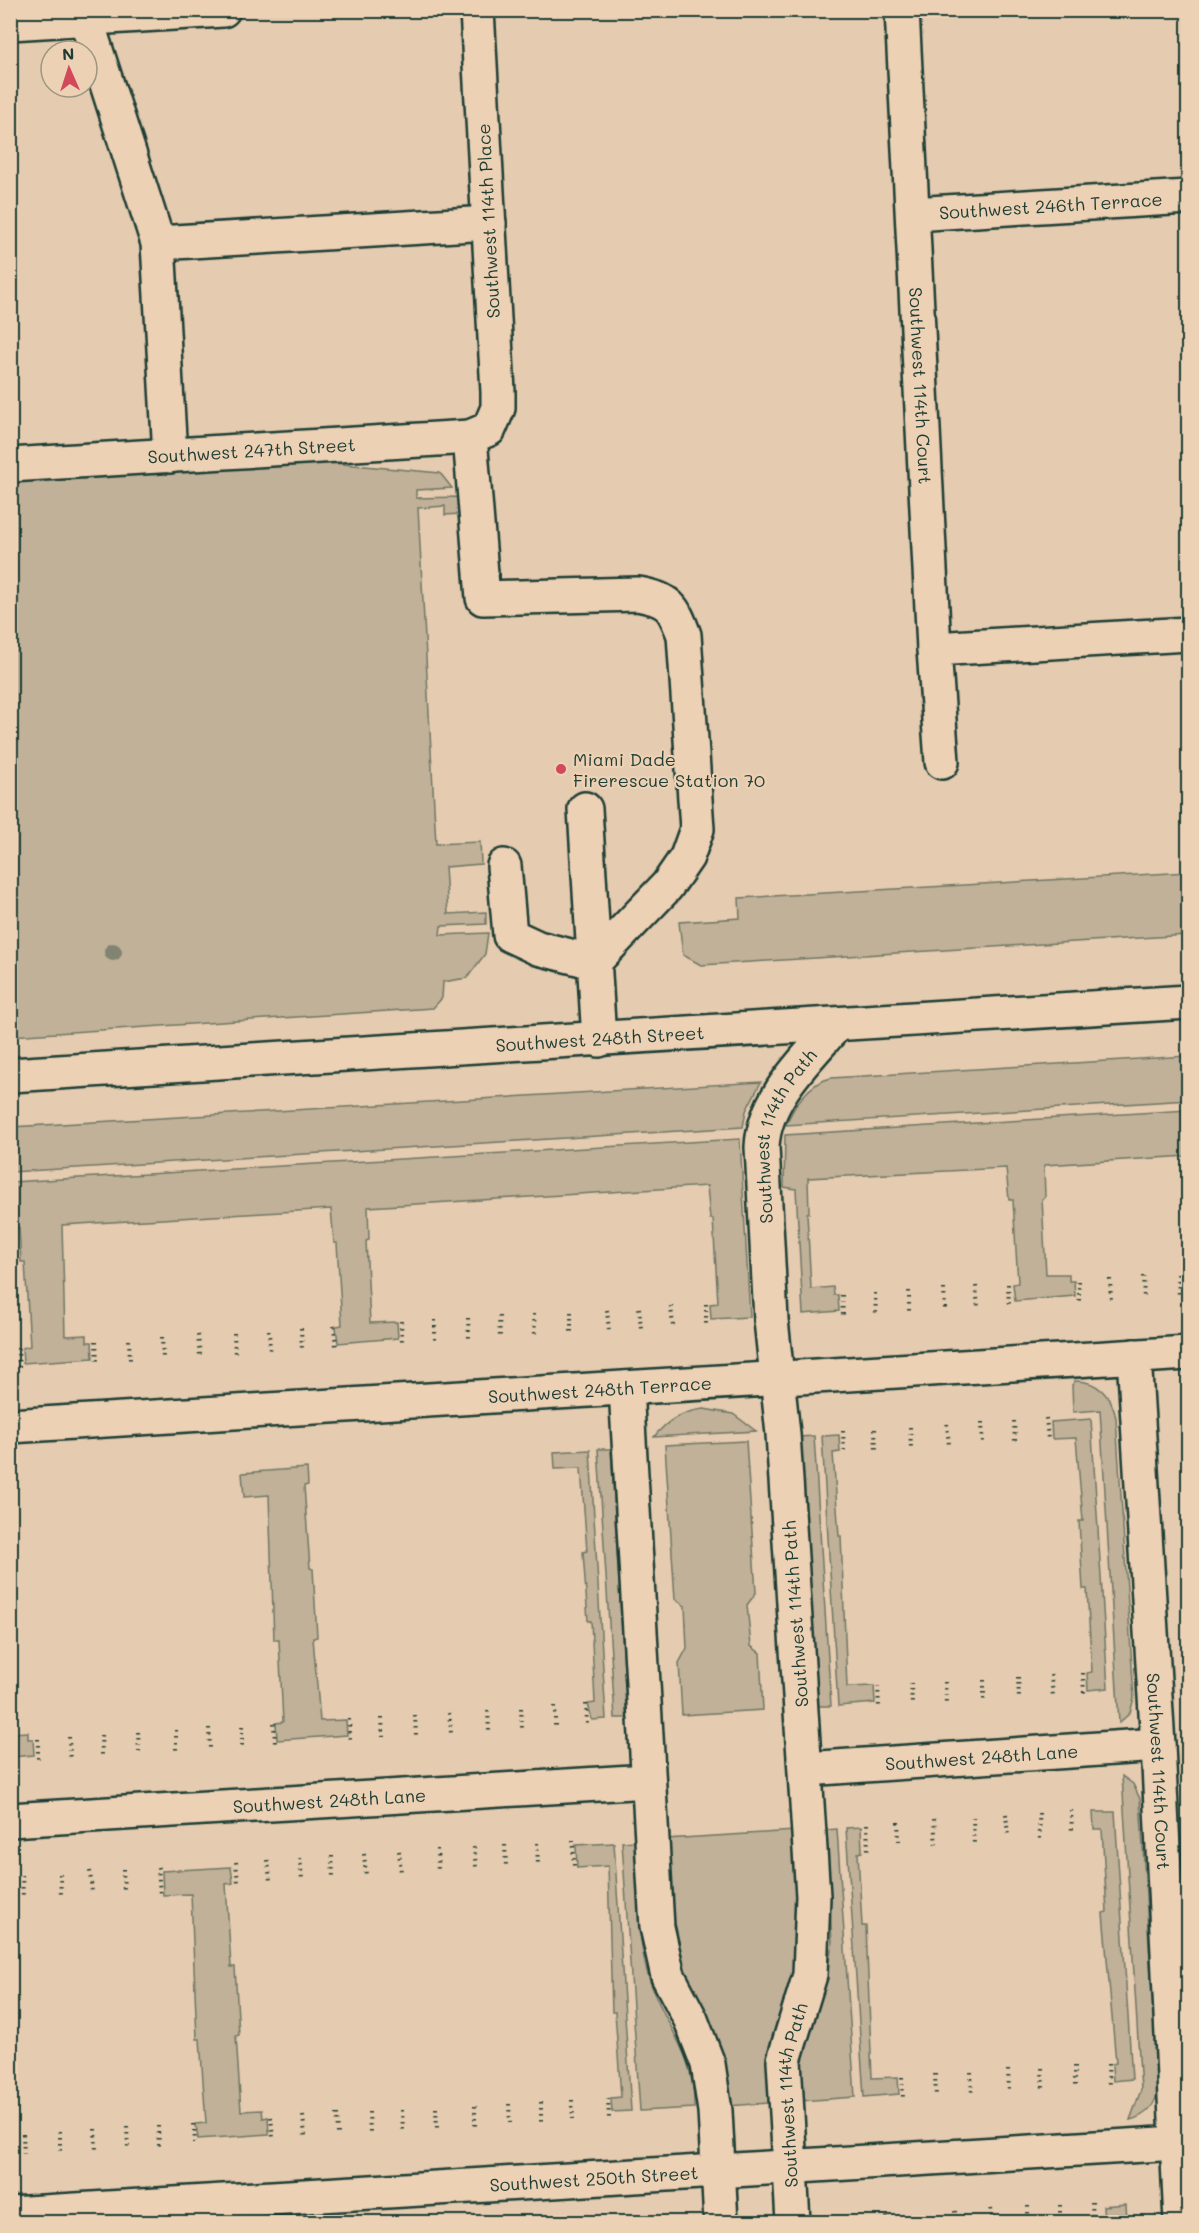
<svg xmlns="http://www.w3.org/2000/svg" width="1199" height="2233" font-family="Mali,sans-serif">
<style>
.green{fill:#c0b198;stroke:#707766;stroke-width:1.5}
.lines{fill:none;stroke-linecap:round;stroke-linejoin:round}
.minor-casing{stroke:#1f3d34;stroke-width:38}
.path{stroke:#1f3d34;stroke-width:4;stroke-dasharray:1.5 4.5;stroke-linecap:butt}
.minor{stroke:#edd1b4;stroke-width:33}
.tree{fill:#818471}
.poi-dot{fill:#d1495b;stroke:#edd1b4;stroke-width:2}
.labels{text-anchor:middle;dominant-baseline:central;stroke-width:4.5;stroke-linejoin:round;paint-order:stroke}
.street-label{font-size:18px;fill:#1f3d34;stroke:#edd1b4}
.poi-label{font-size:18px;fill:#1f3d34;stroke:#edd1b4;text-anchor:start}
</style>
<rect width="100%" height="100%" fill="#e5cbaf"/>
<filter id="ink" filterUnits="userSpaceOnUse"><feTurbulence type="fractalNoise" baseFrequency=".0167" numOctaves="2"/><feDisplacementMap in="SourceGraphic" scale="12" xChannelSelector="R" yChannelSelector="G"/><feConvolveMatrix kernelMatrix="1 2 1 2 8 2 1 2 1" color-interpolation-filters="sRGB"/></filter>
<g filter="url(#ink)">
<g class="green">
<path d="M310,461L440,473L452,488L416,490V498L460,497L461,514L445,515V506L418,508L436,844L480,842L481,864L445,867L448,914L486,912V924L441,926L440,935L488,933L485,954L467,978L443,982L442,998L433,1008L11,1036V477Z"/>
<path d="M1188,872V935L701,965L683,955L679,922L740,918L739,898Z"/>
<path d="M1188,1056V1100L786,1125C794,1105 809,1083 831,1078Z"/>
<path d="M761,1082L746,1111L743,1127L11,1172V1127Z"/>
<path d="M1188,1110V1156L1044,1165L1045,1198L1042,1199L1046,1274H1069V1281H1074L1075,1296L1015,1301L1013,1284L1018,1283L1013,1200H1009L1006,1168L808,1178L809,1213H807L811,1289L833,1287L834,1295H838L839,1311L803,1314L796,1189L784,1187L785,1135Z"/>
<path d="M740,1139L750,1317L711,1319L710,1304L718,1303L713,1219H710L707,1186L368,1207L369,1240L366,1241L370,1323L397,1322L398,1338L338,1343L336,1326L342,1325L337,1243H334L331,1209L62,1225L65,1336L87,1335V1342H92L93,1358L23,1363L22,1348L30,1346L25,1262H21L19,1228H11V1182Z"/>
<path d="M1075,1381C1098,1380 1112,1397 1116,1418L1134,1698L1130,1713L1119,1723L1100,1410L1073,1412L1072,1385Z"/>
<path d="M704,1409L733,1414L756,1431L654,1437C667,1420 684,1411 704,1409Z"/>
<path d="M1091,1419L1108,1688L1088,1690L1087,1673L1092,1672L1087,1589H1083L1079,1521H1083L1076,1438L1052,1439L1051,1422Z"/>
<path d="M839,1435L840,1452L833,1453L839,1536H841L847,1687L874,1686L875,1703L838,1706L822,1436Z"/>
<path d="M814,1436L831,1706H816L800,1437Z"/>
<path d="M746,1441L756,1593L747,1605L751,1646L760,1653L763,1710L682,1715L679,1663L687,1648L685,1606L675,1599L665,1445Z"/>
<path d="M598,1449H611L627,1718H615Z"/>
<path d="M590,1450L606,1719L592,1720L588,1704L595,1703L591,1621H588L583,1552L587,1551L581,1468L555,1469L554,1452Z"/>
<path d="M307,1468L308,1485L304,1486L310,1568L313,1569L317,1637L313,1638L320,1721L346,1720L347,1735L277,1740L276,1723L283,1722L279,1640H274L269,1495L244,1497L242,1473Z"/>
<path d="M28,1732V1739H33L34,1755L11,1757V1733Z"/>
<path d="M1122,1776L1133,1784L1140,1799L1158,2089C1156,2105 1146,2116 1130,2120L1141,2090Z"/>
<path d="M1093,1812H1115L1132,2079L1113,2081L1112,2064L1116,2063L1103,1913L1107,1912L1102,1829H1094Z"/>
<path d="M861,1827L862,1852L858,1853L862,1926H866L872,2078L898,2077L899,2094L864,2097L846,1828Z"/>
<path d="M837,1829L855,2097L800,2101V2061L808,2030L824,1990L832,1944L826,1830Z"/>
<path d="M795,1831L800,1918L797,1964L771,2042L768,2103L727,2106L674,1946L666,1839Z"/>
<path d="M635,1841C638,1885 636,1933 648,1975C663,2026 695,2049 694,2108L640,2111L622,1842Z"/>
<path d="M614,1843L631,2111L612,2112L611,2098L621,2097L615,2012H612L608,1866L577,1868L576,1845Z"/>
<path d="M231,1867L233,1883L226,1884L231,1967H235L239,2035L236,2036L241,2111L262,2110L263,2118L268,2117L269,2134L198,2139L196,2124L206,2123L200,2039H197L191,1894L163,1895L162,1871Z"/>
<path d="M1126,2204L1127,2222H1104L1103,2206Z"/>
</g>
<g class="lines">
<g class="minor-casing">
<g id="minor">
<path id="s1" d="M902,10L934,649L942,762"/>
<path d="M86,19L158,243L170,456"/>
<path d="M10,23L223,10"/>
<path id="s2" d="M913,214L1188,197"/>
<path d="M158,243L489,223"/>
<path d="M470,437L483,598L638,594C670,600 673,606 684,635L697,829L687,857L667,886L594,962"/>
<path id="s3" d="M10,465L470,437L489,429L498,408V392L477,10"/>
<path d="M934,649L1188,634"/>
<path d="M585,809L599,1040"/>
<path d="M504,866L510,935L538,948L594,962"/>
<path id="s4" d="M10,1075L1188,1002"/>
<path id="s5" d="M1134,1356L1158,1745L1181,2222"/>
<path d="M626,1388L657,1927L668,1976L691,2020L708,2064L715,2111L721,2222"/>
<path id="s6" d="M10,1426L1188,1353"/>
<path id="s7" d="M806,1769L1158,1745"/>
<path id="s8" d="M10,1820L648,1781"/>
<path id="s9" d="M10,2214L1177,2143"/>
<path id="s10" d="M793,2222L784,2060L810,1975L813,1896L783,1434L771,1320L762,1147C764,1098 806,1060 836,1025"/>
</g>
</g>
<g class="path">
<path d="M1178,1274L1179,1296"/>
<path d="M1143,1276L1144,1298"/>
<path d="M1110,1279L1111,1300"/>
<path d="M1079,1281V1302"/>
<path d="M1008,1284L1009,1306"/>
<path d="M976,1286L978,1308"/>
<path d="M944,1289L945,1310"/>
<path d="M909,1291V1312"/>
<path d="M875,1293L876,1314"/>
<path d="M842,1295L843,1316"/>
<path d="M706,1304V1324"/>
<path d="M671,1306L673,1327"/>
<path d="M639,1308L641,1328"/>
<path d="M607,1310L609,1331"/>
<path d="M571,1312V1333"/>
<path d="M534,1314L535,1335"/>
<path d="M499,1316L500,1338"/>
<path d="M468,1318L469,1339"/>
<path d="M435,1320V1342"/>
<path d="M401,1321L402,1343"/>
<path d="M334,1326L336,1347"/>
<path d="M301,1328L302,1350"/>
<path d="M269,1330L270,1352"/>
<path d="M234,1333L235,1354"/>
<path d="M198,1335L200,1356"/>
<path d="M162,1337L163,1358"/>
<path d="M129,1340L130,1360"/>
<path d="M96,1341L97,1363"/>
<path d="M18,1348L19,1367"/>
<path d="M1046,1418L1048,1439"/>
<path d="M1014,1421L1015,1441"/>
<path d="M982,1422L983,1444"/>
<path d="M947,1424L949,1446"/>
<path d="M910,1427L911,1448"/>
<path d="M875,1429L876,1450"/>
<path d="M843,1431L844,1452"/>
<path d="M1083,1673L1084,1694"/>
<path d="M1051,1675L1053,1697"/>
<path d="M1018,1677L1019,1698"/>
<path d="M984,1680V1701"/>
<path d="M945,1682L946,1704"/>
<path d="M911,1683L912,1705"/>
<path d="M878,1686L879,1708"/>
<path d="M586,1704L587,1724"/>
<path d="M555,1706V1727"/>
<path d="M521,1708L522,1728"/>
<path d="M488,1711L489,1731"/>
<path d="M449,1713L451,1733"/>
<path d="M415,1715L416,1735"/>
<path d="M382,1718L383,1737"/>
<path d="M349,1719L350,1739"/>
<path d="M274,1723L275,1744"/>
<path d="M242,1726V1746"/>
<path d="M209,1728L210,1748"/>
<path d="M176,1730V1750"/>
<path d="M138,1732L139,1752"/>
<path d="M101,1735L102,1755"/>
<path d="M69,1737L70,1757"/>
<path d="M38,1739V1759"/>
<path d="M1071,1810L1072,1831"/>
<path d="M1039,1813L1040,1840"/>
<path d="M1006,1814L1008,1836"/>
<path d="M973,1817L974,1845"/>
<path d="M934,1819L936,1847"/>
<path d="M898,1822L899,1841"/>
<path d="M867,1824L868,1852"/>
<path d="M573,1840L574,1868"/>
<path d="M537,1843L538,1865"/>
<path d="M505,1845L506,1866"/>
<path d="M474,1847L476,1868"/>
<path d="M437,1849L438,1870"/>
<path d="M399,1851L401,1873"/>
<path d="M364,1854L366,1875"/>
<path d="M332,1856L333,1877"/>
<path d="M300,1858L302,1879"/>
<path d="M268,1860L270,1881"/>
<path d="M236,1862L238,1883"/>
<path d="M158,1867L160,1895"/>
<path d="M123,1869L124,1891"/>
<path d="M90,1871L92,1893"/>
<path d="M60,1874L61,1895"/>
<path d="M22,1875L23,1897"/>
<path d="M1108,2064L1109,2086"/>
<path d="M1075,2066V2088"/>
<path d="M1042,2068L1043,2090"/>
<path d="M1008,2070L1009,2092"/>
<path d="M971,2072L972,2095"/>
<path d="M935,2074L936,2097"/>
<path d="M902,2077L903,2099"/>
<path d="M608,2098L609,2118"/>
<path d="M572,2100L573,2119"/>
<path d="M541,2102V2122"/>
<path d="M509,2104L510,2123"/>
<path d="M475,2106V2126"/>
<path d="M436,2108L437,2128"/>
<path d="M402,2110L403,2130"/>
<path d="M369,2112L370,2132"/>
<path d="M337,2114L338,2134"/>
<path d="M303,2116L305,2136"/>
<path d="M271,2117L273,2138"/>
<path d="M194,2124L195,2143"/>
<path d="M158,2126L159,2146"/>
<path d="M127,2127L128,2147"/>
<path d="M95,2129L96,2150"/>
<path d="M60,2131V2152"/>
<path d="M23,2134L24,2154"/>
<path d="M1092,2202L1093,2222"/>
<path d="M1060,2205V2222"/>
<path d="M1028,2206V2222"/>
<path d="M991,2209L993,2222"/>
<path d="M955,2211L956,2222"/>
<path d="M919,2213V2222"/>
<path d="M887,2216L888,2222"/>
<path d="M855,2218V2222"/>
</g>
<use href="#minor" class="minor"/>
</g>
<circle class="tree" cx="113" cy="952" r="9"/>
</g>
<circle class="poi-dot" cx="561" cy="769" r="6"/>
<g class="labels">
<g class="street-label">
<text stroke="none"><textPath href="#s2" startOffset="138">Southwest 246th Terrace</textPath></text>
<text transform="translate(488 221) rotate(-93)">Southwest 114th Place</text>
<text stroke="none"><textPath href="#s1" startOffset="376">Southwest 114th Court</textPath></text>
<text stroke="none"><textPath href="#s3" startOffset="242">Southwest 247th Street</textPath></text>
<text stroke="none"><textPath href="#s4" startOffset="591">Southwest 248th Street</textPath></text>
<text stroke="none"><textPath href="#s10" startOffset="1098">Southwest 114th Path</textPath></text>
<text stroke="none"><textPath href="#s6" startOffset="591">Southwest 248th Terrace</textPath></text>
<text transform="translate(795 1614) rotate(-94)">Southwest 114th Path</text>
<text stroke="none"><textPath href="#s7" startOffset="176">Southwest 248th Lane</textPath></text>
<text stroke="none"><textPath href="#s5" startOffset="416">Southwest 114th Court</textPath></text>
<text stroke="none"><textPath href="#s8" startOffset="320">Southwest 248th Lane</textPath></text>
<text stroke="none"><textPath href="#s10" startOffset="128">Southwest 114th Path</textPath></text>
<text stroke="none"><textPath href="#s9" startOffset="585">Southwest 250th Street</textPath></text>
</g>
<g class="poi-label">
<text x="573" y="759">Miami Dade<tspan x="573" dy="21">Firerescue Station 70</tspan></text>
</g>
</g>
<rect width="1199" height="2233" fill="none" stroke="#edd1b4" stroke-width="36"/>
<rect x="18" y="18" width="1163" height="2197" fill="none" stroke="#1f3d34" stroke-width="2" filter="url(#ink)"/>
<g transform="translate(69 69) rotate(357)"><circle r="28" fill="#edd1b4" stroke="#9b9681" stroke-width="1.5"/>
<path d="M0-4.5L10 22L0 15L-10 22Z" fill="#d1495b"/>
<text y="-9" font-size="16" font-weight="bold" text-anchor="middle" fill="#1f3d34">N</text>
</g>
</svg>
